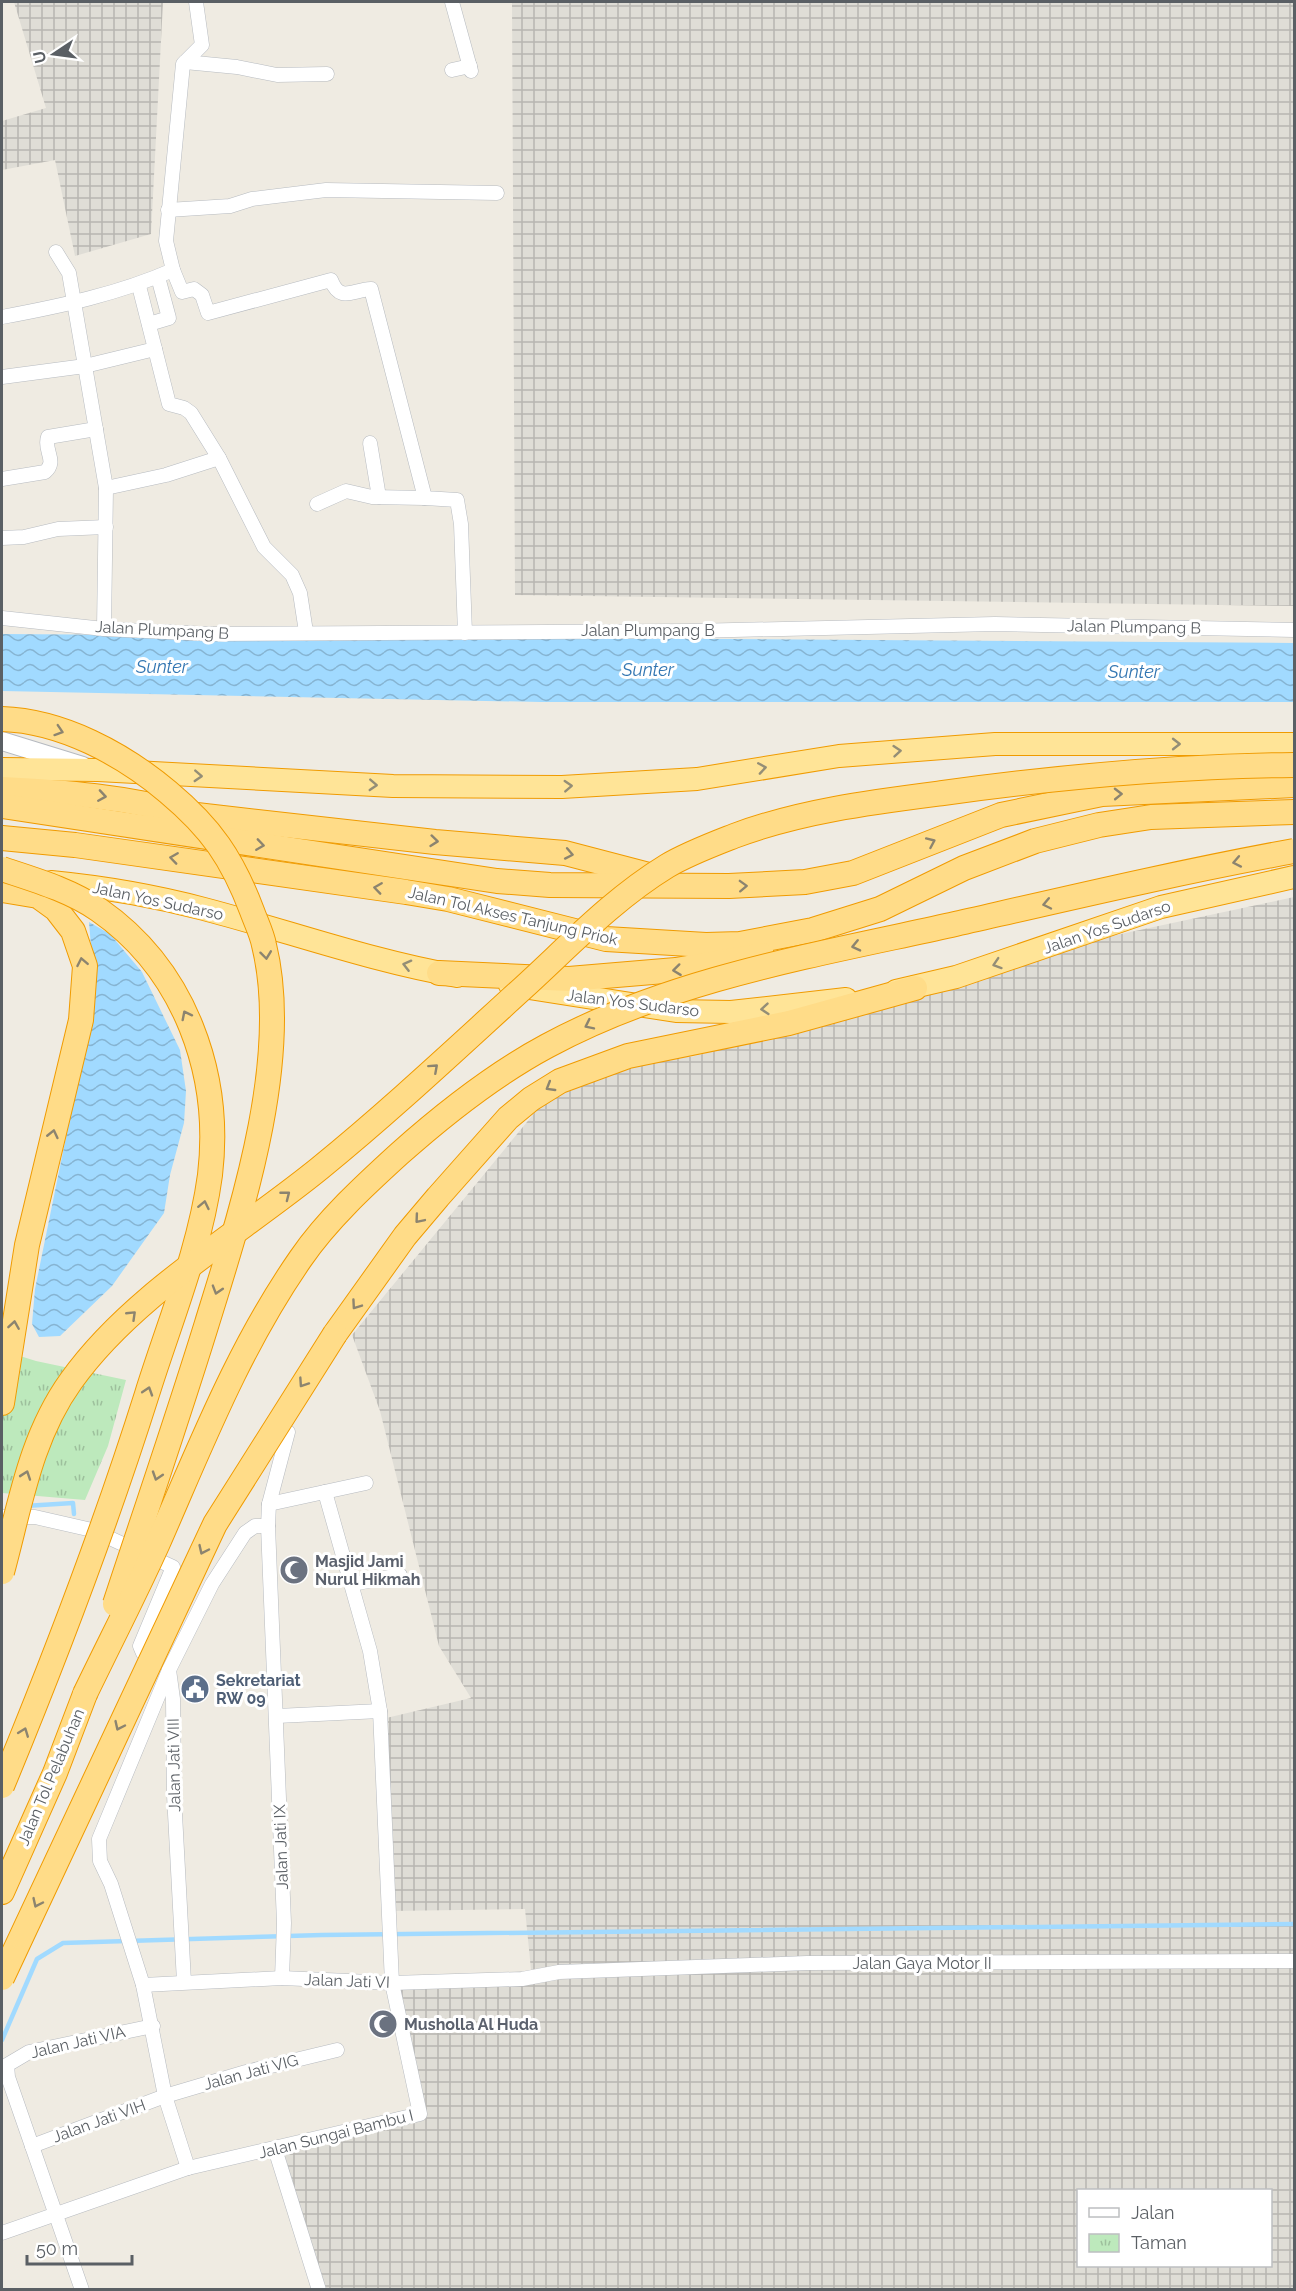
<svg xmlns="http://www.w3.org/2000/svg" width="1296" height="2291" font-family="Raleway,sans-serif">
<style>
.industrial{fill:url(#industrial-grid);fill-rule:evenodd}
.park{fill:url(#park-tufts)}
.water{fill:url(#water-waves)}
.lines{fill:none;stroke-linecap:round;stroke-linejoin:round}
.stream{stroke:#a1daff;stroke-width:4.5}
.minor-casing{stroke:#b7bbc0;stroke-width:15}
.secondary-casing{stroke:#b6bac0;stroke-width:20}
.trunk-casing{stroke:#f09b00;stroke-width:24}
.motorway-casing{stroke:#f09b00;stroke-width:26}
.minor{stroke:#fff;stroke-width:14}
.secondary{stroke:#fff;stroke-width:18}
.trunk{stroke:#ffe497;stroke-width:22}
.motorway{stroke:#ffdc88;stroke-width:24}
.motorway-bridge-casing{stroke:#f09b00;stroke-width:26;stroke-linecap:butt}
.motorway-bridge{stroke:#ffdc88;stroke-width:24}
.oneway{stroke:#8c846f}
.oneway2{stroke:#948e76}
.labels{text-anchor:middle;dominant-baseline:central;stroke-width:6;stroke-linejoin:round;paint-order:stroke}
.street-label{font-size:16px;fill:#5a5f64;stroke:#fff}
.worship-label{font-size:16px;font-weight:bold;fill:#5b616d;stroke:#fff;text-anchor:start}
.service-label{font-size:16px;font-weight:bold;fill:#4e5e75;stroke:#fff;text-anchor:start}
.water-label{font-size:18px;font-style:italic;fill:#3276b2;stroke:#fff}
</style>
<defs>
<pattern id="industrial-grid" width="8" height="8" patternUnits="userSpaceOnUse" patternTransform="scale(1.5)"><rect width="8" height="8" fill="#dfddd6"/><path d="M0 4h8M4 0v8" fill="none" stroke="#b8b6b1"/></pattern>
<pattern id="park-tufts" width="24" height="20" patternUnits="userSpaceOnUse" patternTransform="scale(1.5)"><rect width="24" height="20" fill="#bde9bc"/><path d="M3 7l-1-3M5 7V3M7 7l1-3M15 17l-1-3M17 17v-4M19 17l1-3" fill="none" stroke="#9dc09c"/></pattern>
<pattern id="water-waves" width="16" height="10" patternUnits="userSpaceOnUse" patternTransform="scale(1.5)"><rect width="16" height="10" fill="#a1daff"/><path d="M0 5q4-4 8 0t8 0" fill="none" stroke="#86b4d2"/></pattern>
</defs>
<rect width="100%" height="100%" fill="#efebe2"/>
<g class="industrial">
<path d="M14,2H163L151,234L75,256L55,160L2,170V121L46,108Z"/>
<path d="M512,2H1294V606L515,595Z"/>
<path d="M1294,897V2289H315L273,2152L422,2115L395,1983L532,1980L525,1909L391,1911L382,1719L471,1698L439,1646L380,1411L352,1335L550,1094L663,1049L691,1057L905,1002L1046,950ZM1078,2190H1270V2266H1078Z"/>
</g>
<path class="park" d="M4,1351L36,1361L126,1380L108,1446L85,1500L2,1493V1366Z"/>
<g class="water">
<path d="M2,634L1294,643V702H540L2,691Z"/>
<path d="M89,922L110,934L142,972L180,1050L186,1091L184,1123L170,1175L164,1213L112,1286L60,1336L39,1337L32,1324L35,1289L95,995Z"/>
</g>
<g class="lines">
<g class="stream">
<path d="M25,1506L73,1503L74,1514"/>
<path d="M2,2040L37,1959L63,1943L322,1935L1294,1924"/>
</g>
<g class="minor-casing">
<g id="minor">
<path d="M452,2L471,71"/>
<path d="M185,62L237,67L277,75L327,74"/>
<path d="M452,70L470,66"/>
<path d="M168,210L230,206L252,199L326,190L497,193"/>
<path d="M56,252L69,273L106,488L104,629"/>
<path d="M173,270L182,292L194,289L202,295L208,313L331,280C340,303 352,290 371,289L425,498L457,500L461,524L465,633"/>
<path d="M139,286L169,404L184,408L191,413L219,458L264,547L292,575L300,593L306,632"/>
<path d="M2,317C61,306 118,294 173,270L166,241L183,64L202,45L196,2"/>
<path d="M149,324L169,318L158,277"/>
<path d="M2,377L85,366L155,349"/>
<path d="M370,443L379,497"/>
<path d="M2,479L45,472C58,461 43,450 48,437L96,429"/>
<path d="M106,488L166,475L219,458"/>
<path d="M317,504L346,491L372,497L425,498"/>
<path d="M2,538L24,537L58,529L106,527"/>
<path d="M2,618L104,629L209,634L692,631L995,624L1294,630"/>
<path d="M269,1504L366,1483"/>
<path d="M2,1517H35L92,1530L173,1567L140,1646L143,1653L155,1661"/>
<path d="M268,1526L269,1504L288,1432"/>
<path d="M352,1584L400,1575"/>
<path d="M169,1670L173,1699L174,1795L184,1982"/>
<path d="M277,1716L380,1711"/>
<path d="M143,1985L282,1978L392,1983L522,1979L559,1972L807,1963L1294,1961"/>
<path d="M32,2146L165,2096L246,2072L337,2050"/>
<path d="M275,2149L319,2290"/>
<path d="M188,2168L165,2096L143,1985L111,1884L100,1861L99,1839L169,1670L212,1584L245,1533L255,1526H268L284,1923L282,1978"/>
<path d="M2,2233L188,2168L420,2114L392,1983L380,1711L370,1651L325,1492"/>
<path d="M82,2290L8,2077L7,2065L29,2052L153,2026"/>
</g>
</g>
<g class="secondary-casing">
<path id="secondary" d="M2,741L83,766"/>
</g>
<g class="trunk-casing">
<g id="trunk">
<path d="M2,769L98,770L393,786L562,787L697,779L839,756L995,744H1294"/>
<path d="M51,882C102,887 155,896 204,909C288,931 371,961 457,976"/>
<path d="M510,985L676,1011L731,1012L846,999"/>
<path d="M896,991L956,977L1161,907L1294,877"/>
</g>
</g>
<g class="motorway-casing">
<g id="motorway">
<path d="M2,789C65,792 126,797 188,814L435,842L565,853L653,876"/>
<path d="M2,806L497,881L550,885L729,886L805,882L853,873L1001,815L1068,801L1102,794L1294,785"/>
<path d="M2,838L75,845L406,892L448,899L606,939L706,945L740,944L813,930L880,909L964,868L1035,841L1099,825L1151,817L1294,812"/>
<path d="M2,890L38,896L56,909L73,931L85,966L81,1020L27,1245L2,1403"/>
<path d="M439,973L569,979L676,970L762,955"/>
<path d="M335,1334L405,1236L438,1197L508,1118L531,1099L560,1081L628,1056L789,1023L915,988"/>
<path d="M2,1892L55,1773L85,1694"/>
</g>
</g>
<use href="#minor" class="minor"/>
<use href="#secondary" class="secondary"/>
<use href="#trunk" class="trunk"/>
<use href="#motorway" class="motorway"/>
<g class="motorway-bridge-casing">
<g id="motorway-bridge">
<path d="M2,719C62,721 123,754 168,792C211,828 232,858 252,911C256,922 262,934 264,945C292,1059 241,1213 207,1323C178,1417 146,1510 115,1604"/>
<path d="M2,869C35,880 70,890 99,910C185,970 222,1074 210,1175C200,1250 169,1323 147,1394C105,1527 55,1658 2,1786"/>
<path d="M2,1572C20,1506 30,1438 71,1381C132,1295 239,1234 320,1168C390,1111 456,1049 523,988C569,946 613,899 667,866C687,854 711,845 734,836C800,811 873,802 943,793C1059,777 1177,766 1294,765"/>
<path d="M85,1694C109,1644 135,1594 158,1543C201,1445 239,1347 301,1258C327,1220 365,1185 399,1154C445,1113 493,1075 547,1046C671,979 815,955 951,925C1065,899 1179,872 1294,851"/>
<path d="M2,1978L215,1524L335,1334"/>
</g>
</g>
<use href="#motorway-bridge" class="motorway-bridge"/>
</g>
<defs><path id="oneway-chevron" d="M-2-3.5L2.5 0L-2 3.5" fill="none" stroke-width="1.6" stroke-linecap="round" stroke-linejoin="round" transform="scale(1.5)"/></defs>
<g class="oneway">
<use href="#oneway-chevron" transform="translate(59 731) rotate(18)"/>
<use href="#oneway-chevron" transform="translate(1118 794) rotate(-1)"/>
<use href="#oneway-chevron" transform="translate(102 796) rotate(9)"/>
<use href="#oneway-chevron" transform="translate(434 841) rotate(6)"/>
<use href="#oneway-chevron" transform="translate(931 842) rotate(-24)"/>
<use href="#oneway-chevron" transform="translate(260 845) rotate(8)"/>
<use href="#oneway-chevron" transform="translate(569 854) rotate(11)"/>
<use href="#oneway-chevron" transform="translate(174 858) rotate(-172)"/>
<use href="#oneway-chevron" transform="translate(1237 862) rotate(169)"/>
<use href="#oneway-chevron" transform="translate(743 886) rotate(-2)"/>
<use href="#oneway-chevron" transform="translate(378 888) rotate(-172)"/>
<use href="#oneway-chevron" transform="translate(1047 904) rotate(168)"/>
<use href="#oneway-chevron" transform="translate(856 946) rotate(167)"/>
<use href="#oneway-chevron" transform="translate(266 955) rotate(83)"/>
<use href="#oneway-chevron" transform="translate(82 962) rotate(-101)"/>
<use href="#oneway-chevron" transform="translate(677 970) rotate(173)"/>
<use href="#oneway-chevron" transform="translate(186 1015) rotate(-117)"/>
<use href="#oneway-chevron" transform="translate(589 1025) rotate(154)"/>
<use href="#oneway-chevron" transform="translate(434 1068) rotate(-42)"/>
<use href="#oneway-chevron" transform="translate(550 1087) rotate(149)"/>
<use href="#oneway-chevron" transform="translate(53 1134) rotate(-77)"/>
<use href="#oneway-chevron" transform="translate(286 1195) rotate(-38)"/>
<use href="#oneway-chevron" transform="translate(204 1205) rotate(-78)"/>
<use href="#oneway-chevron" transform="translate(419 1219) rotate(130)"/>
<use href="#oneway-chevron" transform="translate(217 1290) rotate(107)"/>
<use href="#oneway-chevron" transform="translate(356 1305) rotate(125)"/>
<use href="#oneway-chevron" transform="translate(132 1315) rotate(-44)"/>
<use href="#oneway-chevron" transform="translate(14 1325) rotate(-81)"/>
<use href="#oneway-chevron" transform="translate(303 1383) rotate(124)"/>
<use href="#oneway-chevron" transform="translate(148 1391) rotate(-72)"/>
<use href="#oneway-chevron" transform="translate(26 1475) rotate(-71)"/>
<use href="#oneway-chevron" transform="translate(157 1476) rotate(108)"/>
<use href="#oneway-chevron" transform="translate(203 1550) rotate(115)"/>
<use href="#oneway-chevron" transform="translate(119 1726) rotate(115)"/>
<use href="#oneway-chevron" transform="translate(24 1732) rotate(-69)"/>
<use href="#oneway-chevron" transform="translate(37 1903) rotate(115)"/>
</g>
<g class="oneway2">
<use href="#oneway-chevron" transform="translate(1176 744)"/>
<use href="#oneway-chevron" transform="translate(897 751) rotate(-5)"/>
<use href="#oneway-chevron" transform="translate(762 768) rotate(-9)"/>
<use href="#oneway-chevron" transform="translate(198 776) rotate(3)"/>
<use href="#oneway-chevron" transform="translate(373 785) rotate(3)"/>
<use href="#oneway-chevron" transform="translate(568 786) rotate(-3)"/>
<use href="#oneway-chevron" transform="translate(997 964) rotate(162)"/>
<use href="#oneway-chevron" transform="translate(407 965) rotate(-166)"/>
<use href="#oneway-chevron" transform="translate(765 1009) rotate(175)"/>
</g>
<defs>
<g id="mosque-disc" transform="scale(1.5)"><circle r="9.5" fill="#6b7280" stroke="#fff"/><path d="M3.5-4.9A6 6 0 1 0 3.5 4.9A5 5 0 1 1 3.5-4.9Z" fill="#fff"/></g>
<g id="civic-disc" transform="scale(1.5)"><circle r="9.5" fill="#5c6f8a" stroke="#fff"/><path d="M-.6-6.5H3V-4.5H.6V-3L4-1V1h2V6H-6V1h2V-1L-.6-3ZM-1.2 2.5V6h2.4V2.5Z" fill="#fff"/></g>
</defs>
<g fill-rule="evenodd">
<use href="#mosque-disc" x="294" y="1570"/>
<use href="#civic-disc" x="195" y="1689"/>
<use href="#mosque-disc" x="383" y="2024"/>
</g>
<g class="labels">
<g class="street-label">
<text transform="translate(1134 627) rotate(1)">Jalan Plumpang B</text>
<text transform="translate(162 630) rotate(3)">Jalan Plumpang B</text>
<text x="648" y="630">Jalan Plumpang B</text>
<text transform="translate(158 901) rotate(12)">Jalan Yos Sudarso</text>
<text transform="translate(513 916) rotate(13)">Jalan Tol Akses Tanjung Priok</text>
<text transform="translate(1107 927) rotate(-19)">Jalan Yos Sudarso</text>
<text transform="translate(633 1003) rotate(7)">Jalan Yos Sudarso</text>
<text transform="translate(174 1765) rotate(-91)">Jalan Jati VIII</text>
<text transform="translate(51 1777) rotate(-67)">Jalan Tol Pelabuhan</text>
<text transform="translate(281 1847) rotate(-92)">Jalan Jati IX</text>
<text x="922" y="1963">Jalan Gaya Motor II</text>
<text transform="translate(347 1981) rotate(2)">Jalan Jati VI</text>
<text transform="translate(78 2042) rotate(-13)">Jalan Jati VIA</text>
<text transform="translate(251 2072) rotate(-15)">Jalan Jati VIG</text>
<text transform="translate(99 2121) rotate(-20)">Jalan Jati VIH</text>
<text transform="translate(336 2134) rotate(-14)">Jalan Sungai Bambu I</text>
</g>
<g class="worship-label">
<text x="315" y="1561">Masjid Jami<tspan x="315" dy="18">Nurul Hikmah</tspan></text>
<text x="404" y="2024">Musholla Al Huda</text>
</g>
<g class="service-label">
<text x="216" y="1680">Sekretariat<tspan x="216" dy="18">RW 09</tspan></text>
</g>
<g class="water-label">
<text x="162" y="666">Sunter</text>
<text x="648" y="669">Sunter</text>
<text x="1134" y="671">Sunter</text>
</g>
</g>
<rect width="1296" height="2291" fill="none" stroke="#5a5f64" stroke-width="6"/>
<rect x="1077" y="2189" width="195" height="78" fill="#ffffff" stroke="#bdbfc1" stroke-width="1.5"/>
<rect x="1089" y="2208" width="30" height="9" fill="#ffffff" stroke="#bdbfc1" stroke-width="1.5"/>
<text x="1131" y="2219" font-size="18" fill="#5a5f64">Jalan</text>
<rect x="1089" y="2234" width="30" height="18" fill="url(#park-tufts)" stroke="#bdbfc1" stroke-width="1.5"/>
<text x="1131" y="2249" font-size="18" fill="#5a5f64">Taman</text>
<g transform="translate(54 54) rotate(257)" stroke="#ffffff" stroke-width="4.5" paint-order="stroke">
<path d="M0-4.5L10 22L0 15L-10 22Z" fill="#5a5f64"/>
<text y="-9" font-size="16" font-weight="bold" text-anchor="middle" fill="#5a5f64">U</text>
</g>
<path d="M27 2255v9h105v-9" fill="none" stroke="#5a5f64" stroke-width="3"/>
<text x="36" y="2255" font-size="18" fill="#5a5f64" stroke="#ffffff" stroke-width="4.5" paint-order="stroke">50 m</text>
</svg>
